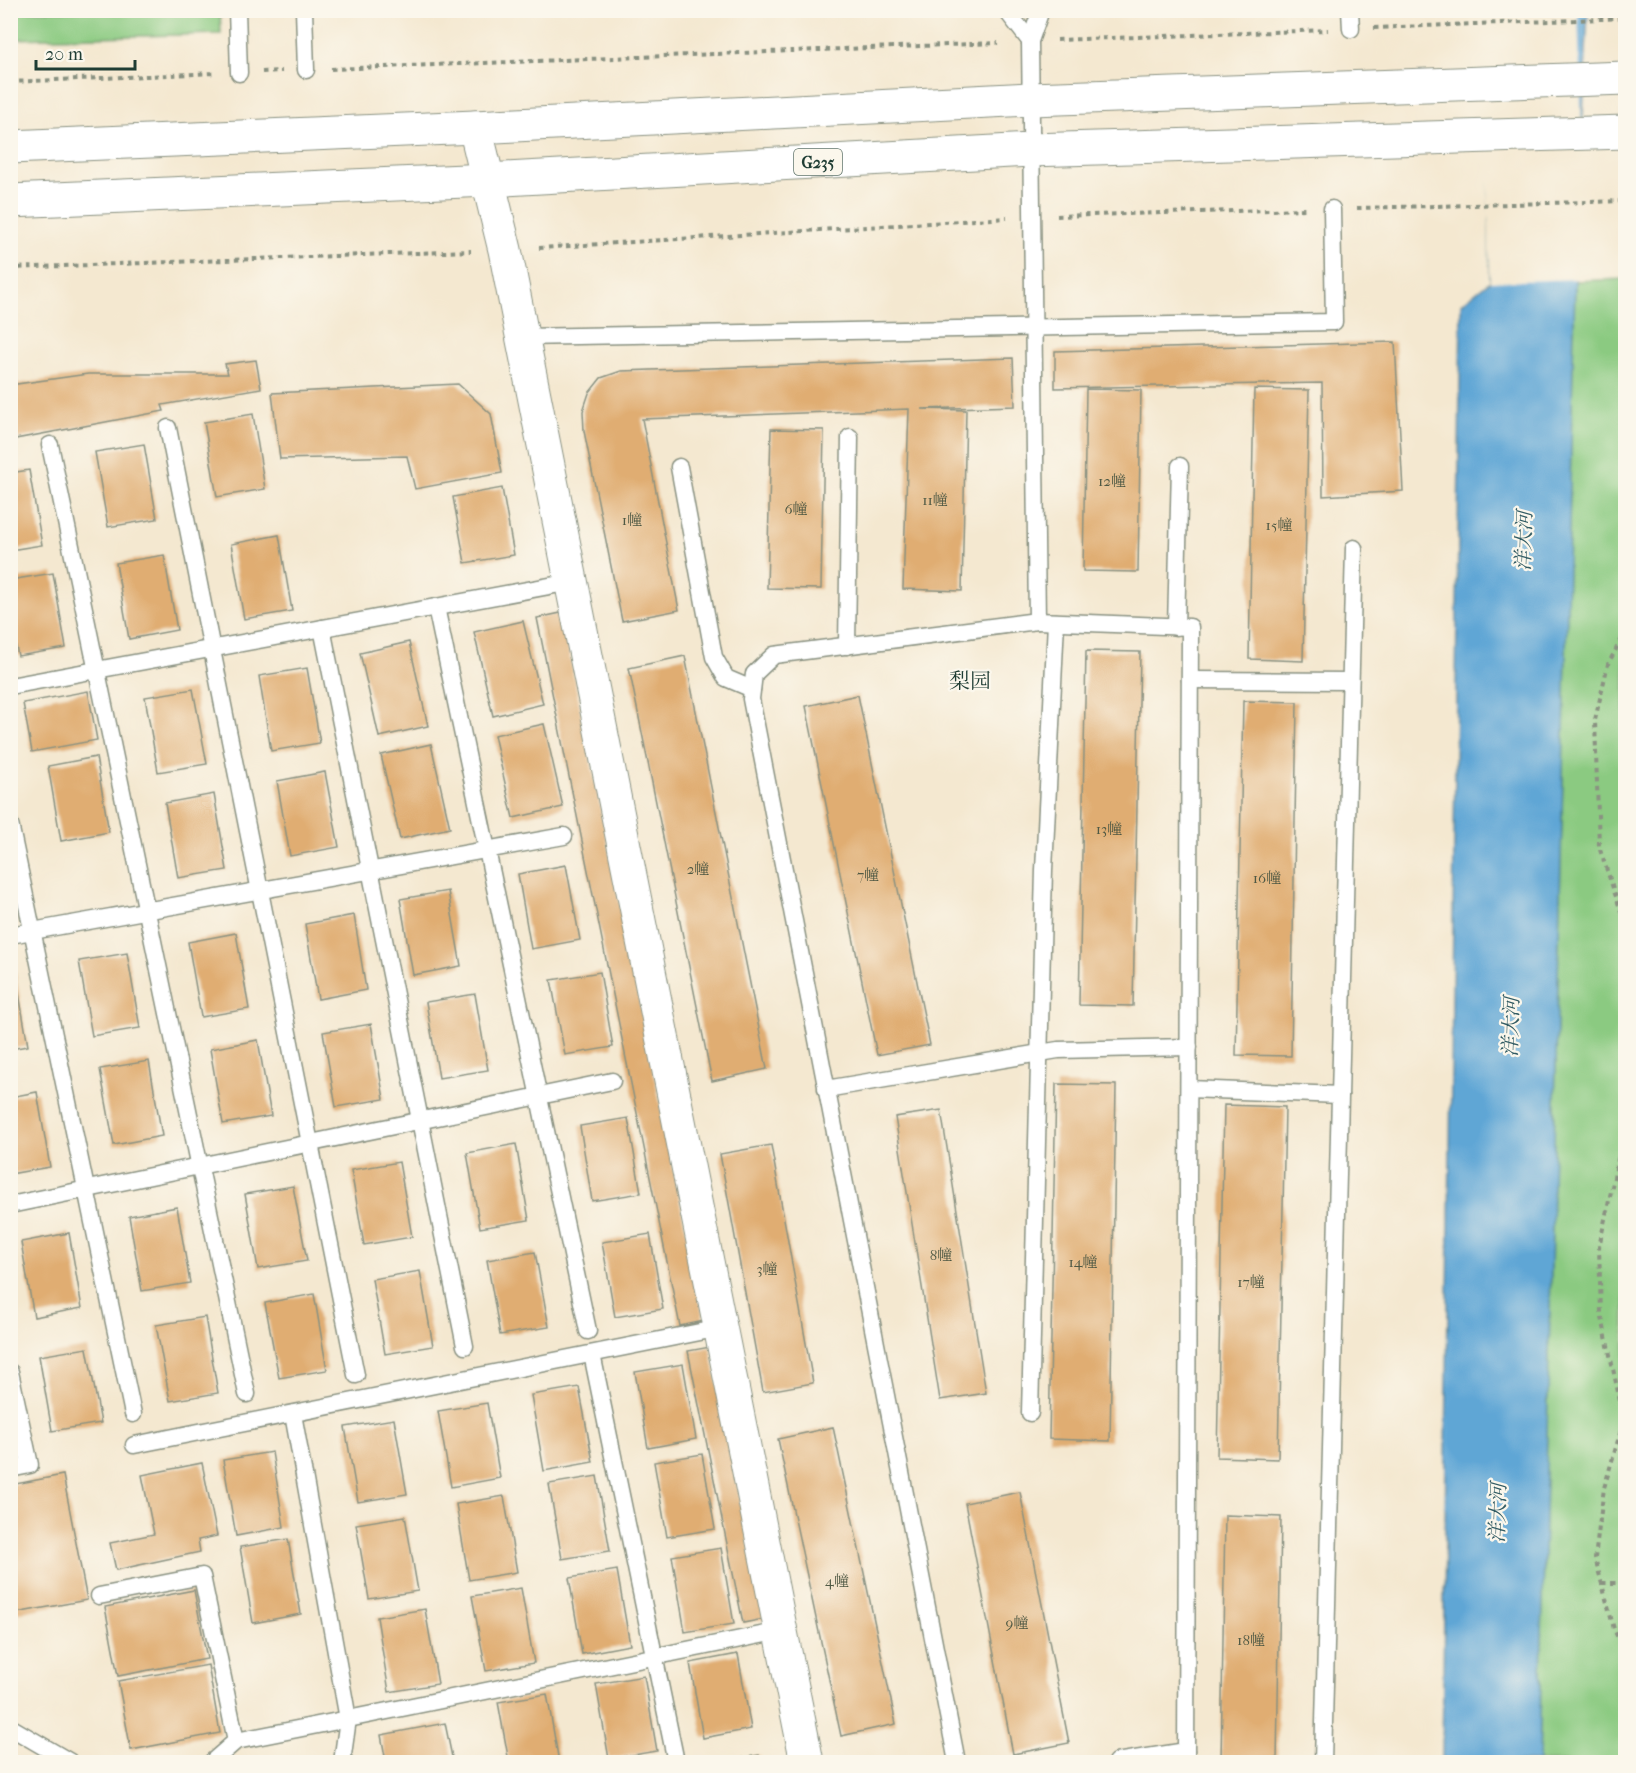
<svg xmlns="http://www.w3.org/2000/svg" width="1636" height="1773" font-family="'IM FELL French Canon','Noto Serif SC',serif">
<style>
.green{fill:#8bca81;stroke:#55845a;stroke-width:1.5}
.water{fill:#5ea6d5;stroke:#3e7284;stroke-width:1.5}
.pier{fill:#f4e8d0}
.building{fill:#e0ad72}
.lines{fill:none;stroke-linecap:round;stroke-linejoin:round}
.lane-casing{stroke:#8a9282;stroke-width:19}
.street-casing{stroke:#8a9282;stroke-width:35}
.highway-casing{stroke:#8a9282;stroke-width:35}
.path{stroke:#8a9282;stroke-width:4;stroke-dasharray:4.5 4.5;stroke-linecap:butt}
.lane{stroke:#fff;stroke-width:16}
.street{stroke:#fff;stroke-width:33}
.highway{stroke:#fff;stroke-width:33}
.labels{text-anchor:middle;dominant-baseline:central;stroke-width:4.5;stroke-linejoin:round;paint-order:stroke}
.number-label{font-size:15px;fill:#4f5944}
.shield{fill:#fbf7ec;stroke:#61756b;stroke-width:1.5}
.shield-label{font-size:16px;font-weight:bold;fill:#1f3d34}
.water-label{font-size:20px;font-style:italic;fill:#325c64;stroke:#fbf7ec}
.quarter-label{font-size:21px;fill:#1f3d34;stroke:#fbf7ec}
</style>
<rect width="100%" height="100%" fill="#fbf7ec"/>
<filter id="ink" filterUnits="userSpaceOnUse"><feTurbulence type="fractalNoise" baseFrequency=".0167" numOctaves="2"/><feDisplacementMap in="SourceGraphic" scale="12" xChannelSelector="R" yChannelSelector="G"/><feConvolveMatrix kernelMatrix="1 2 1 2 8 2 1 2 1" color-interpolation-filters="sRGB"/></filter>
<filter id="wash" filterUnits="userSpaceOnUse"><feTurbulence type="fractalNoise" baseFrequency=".008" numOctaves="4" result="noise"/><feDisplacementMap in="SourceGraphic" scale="24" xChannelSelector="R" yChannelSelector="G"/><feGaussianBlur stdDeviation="1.35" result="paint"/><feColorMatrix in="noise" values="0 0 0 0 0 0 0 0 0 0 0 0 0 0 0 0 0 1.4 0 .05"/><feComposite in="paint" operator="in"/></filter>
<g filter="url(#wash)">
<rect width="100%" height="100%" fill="#f4e8d0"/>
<g class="green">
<path d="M10,11H220L221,34L11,39Z"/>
<path d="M1625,279V1762H1539L1575,281Z"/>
</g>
<path class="water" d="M1485,11H1588L1575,281L1539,1762H1442L1461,304L1490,281Z"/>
<path class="pier" d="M1482,10L1578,11L1583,166L1578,279L1490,282Z"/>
<g id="blocks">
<g class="building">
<path d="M1395,342L1403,491L1323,496L1322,383L1055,388V351Z"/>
<path d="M1013,358L1015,406L921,409L966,410L962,591L903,589L909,409L642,419L679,610L622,621L584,431L583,411L589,393L601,378L621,371Z"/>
<path d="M256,360L261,388L162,405L164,411L10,440V385L88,374H228L225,364Z"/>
<path d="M458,384L491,414L502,473L415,489L407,456L280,459L272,393Z"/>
<path d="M1086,389L1141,390L1138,572L1083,571Z"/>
<path d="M1254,389L1309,390L1303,661L1249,659Z"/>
<path d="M253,414L265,489L217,497L204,422Z"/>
<path d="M771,429L824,430L821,589L767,588Z"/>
<path d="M144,444L157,519L108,527L95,452Z"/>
<path d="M29,470L42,545L10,550V473Z"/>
<path d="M502,488L514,555L465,563L453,497Z"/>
<path d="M279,535L292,611L244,619L231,544Z"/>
<path d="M164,555L177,630L129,639L116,563Z"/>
<path d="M53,573L66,648L18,656L10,616V580Z"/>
<path d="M561,613L704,1321L680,1326L537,618Z"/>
<path d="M523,621L543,704L493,716L474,632Z"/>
<path d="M409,642L428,726L379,737L360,653Z"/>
<path d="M1086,651L1140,652L1133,1006L1079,1005Z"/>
<path d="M685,656L767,1069L712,1081L629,668Z"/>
<path d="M307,668L320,743L271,751L259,676Z"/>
<path d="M193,689L207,764L158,772L145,697Z"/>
<path d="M88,691L97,740L32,752L23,703Z"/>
<path d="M858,695L930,1045L877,1055L806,706Z"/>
<path d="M1243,701L1297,702L1291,1056L1236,1055Z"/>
<path d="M544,724L563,807L513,818L494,735Z"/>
<path d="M431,744L450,828L400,839L381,755Z"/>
<path d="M96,757L109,832L61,841L48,766Z"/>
<path d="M325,772L339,847L290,856L277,781Z"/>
<path d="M214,794L227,870L178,878L165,803Z"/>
<path d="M566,865L580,940L531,949L518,874Z"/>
<path d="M448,891L461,966L413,975L400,899Z"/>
<path d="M354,915L366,990L318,999L305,924Z"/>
<path d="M236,933L249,1009L201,1017L188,942Z"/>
<path d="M127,953L140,1028L92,1036L79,961Z"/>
<path d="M15,970L28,1046L10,1049V971Z"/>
<path d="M600,972L613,1047L565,1055L551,980Z"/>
<path d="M475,994L488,1070L439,1078L426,1002Z"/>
<path d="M371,1024L384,1099L336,1107L323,1032Z"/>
<path d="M258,1040L271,1116L223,1124L210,1049Z"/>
<path d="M149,1061L162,1136L114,1145L100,1069Z"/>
<path d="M1056,1084L1116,1085L1110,1441L1049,1439Z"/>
<path d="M37,1092L50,1167L10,1174V1097Z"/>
<path d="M1224,1105L1285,1107L1278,1459L1217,1457Z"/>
<path d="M941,1110L986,1393L940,1400L895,1117Z"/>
<path d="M628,1118L641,1193L592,1201L580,1126Z"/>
<path d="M516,1144L529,1220L480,1228L467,1153Z"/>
<path d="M771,1145L813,1383L763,1392L720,1154Z"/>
<path d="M399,1162L412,1237L364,1245L351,1170Z"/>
<path d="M293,1186L307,1261L258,1269L245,1194Z"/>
<path d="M177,1207L190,1283L142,1291L129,1216Z"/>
<path d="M69,1233L82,1308L34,1317L21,1242Z"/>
<path d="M650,1234L663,1309L615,1317L602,1242Z"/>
<path d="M535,1252L549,1327L500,1335L487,1260Z"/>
<path d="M420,1271L433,1346L385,1354L372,1279Z"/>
<path d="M314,1294L327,1370L279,1378L265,1303Z"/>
<path d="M205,1317L218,1393L170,1401L156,1325Z"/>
<path d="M710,1347L764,1619L743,1623L688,1351Z"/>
<path d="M87,1348L101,1423L52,1431L39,1356Z"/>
<path d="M683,1364L696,1439L648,1448L635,1372Z"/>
<path d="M579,1387L593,1462L544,1471L531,1395Z"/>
<path d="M487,1403L500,1478L451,1487L438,1411Z"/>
<path d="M394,1419L407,1494L358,1502L345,1427Z"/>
<path d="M833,1427L896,1724L841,1736L778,1439Z"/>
<path d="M272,1452L284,1527L236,1536L223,1460Z"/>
<path d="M702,1454L715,1529L667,1537L654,1462Z"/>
<path d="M202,1463L217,1536L198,1540L200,1552L116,1570L110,1543L154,1534L142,1475Z"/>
<path d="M63,1475L87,1600L10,1614V1485Z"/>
<path d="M597,1476L610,1551L562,1559L549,1484Z"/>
<path d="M1020,1492L1069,1743L1013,1754L965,1503Z"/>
<path d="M504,1496L517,1572L469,1580L456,1504Z"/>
<path d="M1225,1515L1281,1517L1277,1762H1221Z"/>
<path d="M405,1516L418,1591L369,1599L356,1524Z"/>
<path d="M288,1539L301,1614L253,1623L240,1547Z"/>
<path d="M721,1548L734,1624L685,1632L672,1556Z"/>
<path d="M617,1570L630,1645L582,1654L569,1578Z"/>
<path d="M521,1588L534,1663L486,1671L472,1596Z"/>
<path d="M194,1590L207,1659L118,1676L105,1607Z"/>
<path d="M425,1609L438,1684L389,1692L377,1617Z"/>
<path d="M738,1654L751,1729L703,1738L690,1663Z"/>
<path d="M208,1665L220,1733L131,1750L118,1681Z"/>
<path d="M644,1676L657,1751L609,1759L596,1684Z"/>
<path d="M547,1694L559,1762H509L498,1702Z"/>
<path d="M445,1723L453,1762H386L381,1735Z"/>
<path d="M759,1755L760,1762H722V1761Z"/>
</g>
</g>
</g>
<g filter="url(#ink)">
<use href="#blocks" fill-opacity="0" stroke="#8a9282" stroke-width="1.5"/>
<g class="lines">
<g class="lane-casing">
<g id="lane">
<path d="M237,10L239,73"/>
<path d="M304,10L306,70"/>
<path d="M1006,10L1030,41"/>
<path d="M1350,10L1351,29"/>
<path d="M522,337L1334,322L1332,209"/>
<path d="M168,428L356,1375"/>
<path d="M50,445L247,1394"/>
<path d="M679,467L714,657L726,678L752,689"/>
<path d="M436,607L588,1331"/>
<path d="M1037,621L1190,627L1186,1762"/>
<path d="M1176,627L1180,466"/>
<path d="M322,628L465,1346"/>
<path d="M847,646L850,437"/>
<path d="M1190,680L1350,681"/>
<path d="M10,686L571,582"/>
<path d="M10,824L133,1414"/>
<path d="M10,935L564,836"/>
<path d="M826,1089L1058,1050L1189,1047"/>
<path d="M1189,1089L1340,1095"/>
<path d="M10,1205L612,1081"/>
<path d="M592,1354L676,1762"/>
<path d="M10,1372L30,1465L10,1469"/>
<path d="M1030,1413L1044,870L1056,622"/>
<path d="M293,1414L348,1719L780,1631"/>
<path d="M134,1445L720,1328"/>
<path d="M99,1596L202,1576L236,1741"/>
<path d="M10,1727L70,1762"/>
<path d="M212,1762L236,1741L348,1719L342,1762"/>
<path d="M957,1762L751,699L754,674L774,655L1037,621L1030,41L1041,10"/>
<path d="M1116,1762L1186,1751"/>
<path d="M1323,1762L1354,548"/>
</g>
</g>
<g class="street-casing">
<path id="street" d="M475,127L505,250L807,1762"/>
</g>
<g class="highway-casing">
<g id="highway">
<path d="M10,147L475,127L1031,99L1626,78"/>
<path d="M10,201L488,180L1030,150L1626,132"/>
</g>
</g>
<g class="path">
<path d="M1374,28L1626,18"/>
<path d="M1057,40L1328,30"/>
<path d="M331,69L998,43"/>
<path d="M262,72L282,71"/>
<path d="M10,82L216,73"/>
<path d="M1357,208L1626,201"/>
<path d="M1057,216L1307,209"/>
<path d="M539,248L1007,218"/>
<path d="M10,268L471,251"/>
<path d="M1626,631L1608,664L1595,720L1599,847L1626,926"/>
<path d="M1626,1122L1599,1247L1601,1313L1624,1420L1604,1488L1595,1558L1614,1629L1626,1657"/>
<path d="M1617,1157H1626"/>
<path d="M1602,1583H1626"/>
</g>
<use href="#lane" class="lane"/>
<use href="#street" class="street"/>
<use href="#highway" class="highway"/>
</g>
</g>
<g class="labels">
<g class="number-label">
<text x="1112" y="481">12幢</text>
<text x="935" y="500">11幢</text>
<text x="796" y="509">6幢</text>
<text x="632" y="520">1幢</text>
<text x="1279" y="525">15幢</text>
<text x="1109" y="829">13幢</text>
<text x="698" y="869">2幢</text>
<text x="868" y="875">7幢</text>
<text x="1267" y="878">16幢</text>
<text x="941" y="1255">8幢</text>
<text x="1083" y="1262">14幢</text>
<text x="767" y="1269">3幢</text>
<text x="1251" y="1282">17幢</text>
<text x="837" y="1581">4幢</text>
<text x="1017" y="1623">9幢</text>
<text x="1251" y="1640">18幢</text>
</g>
<rect class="shield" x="794" y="149" width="48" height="26" rx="4.5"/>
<g class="shield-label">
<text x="818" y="162">G235</text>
</g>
<g class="water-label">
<text transform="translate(1524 541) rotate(-88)">洋大河</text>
<text transform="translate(1511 1027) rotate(-88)">洋大河</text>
<text transform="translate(1498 1513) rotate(-88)">洋大河</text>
</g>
<g class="quarter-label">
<text x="970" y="681">梨园</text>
</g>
</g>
<rect width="1636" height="1773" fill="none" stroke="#fbf7ec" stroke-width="36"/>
<path d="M36 60v9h99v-9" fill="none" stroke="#1f3d34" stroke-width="3"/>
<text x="45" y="60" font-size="18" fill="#1f3d34" stroke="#fbf7ec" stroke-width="4.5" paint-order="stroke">20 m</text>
</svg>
